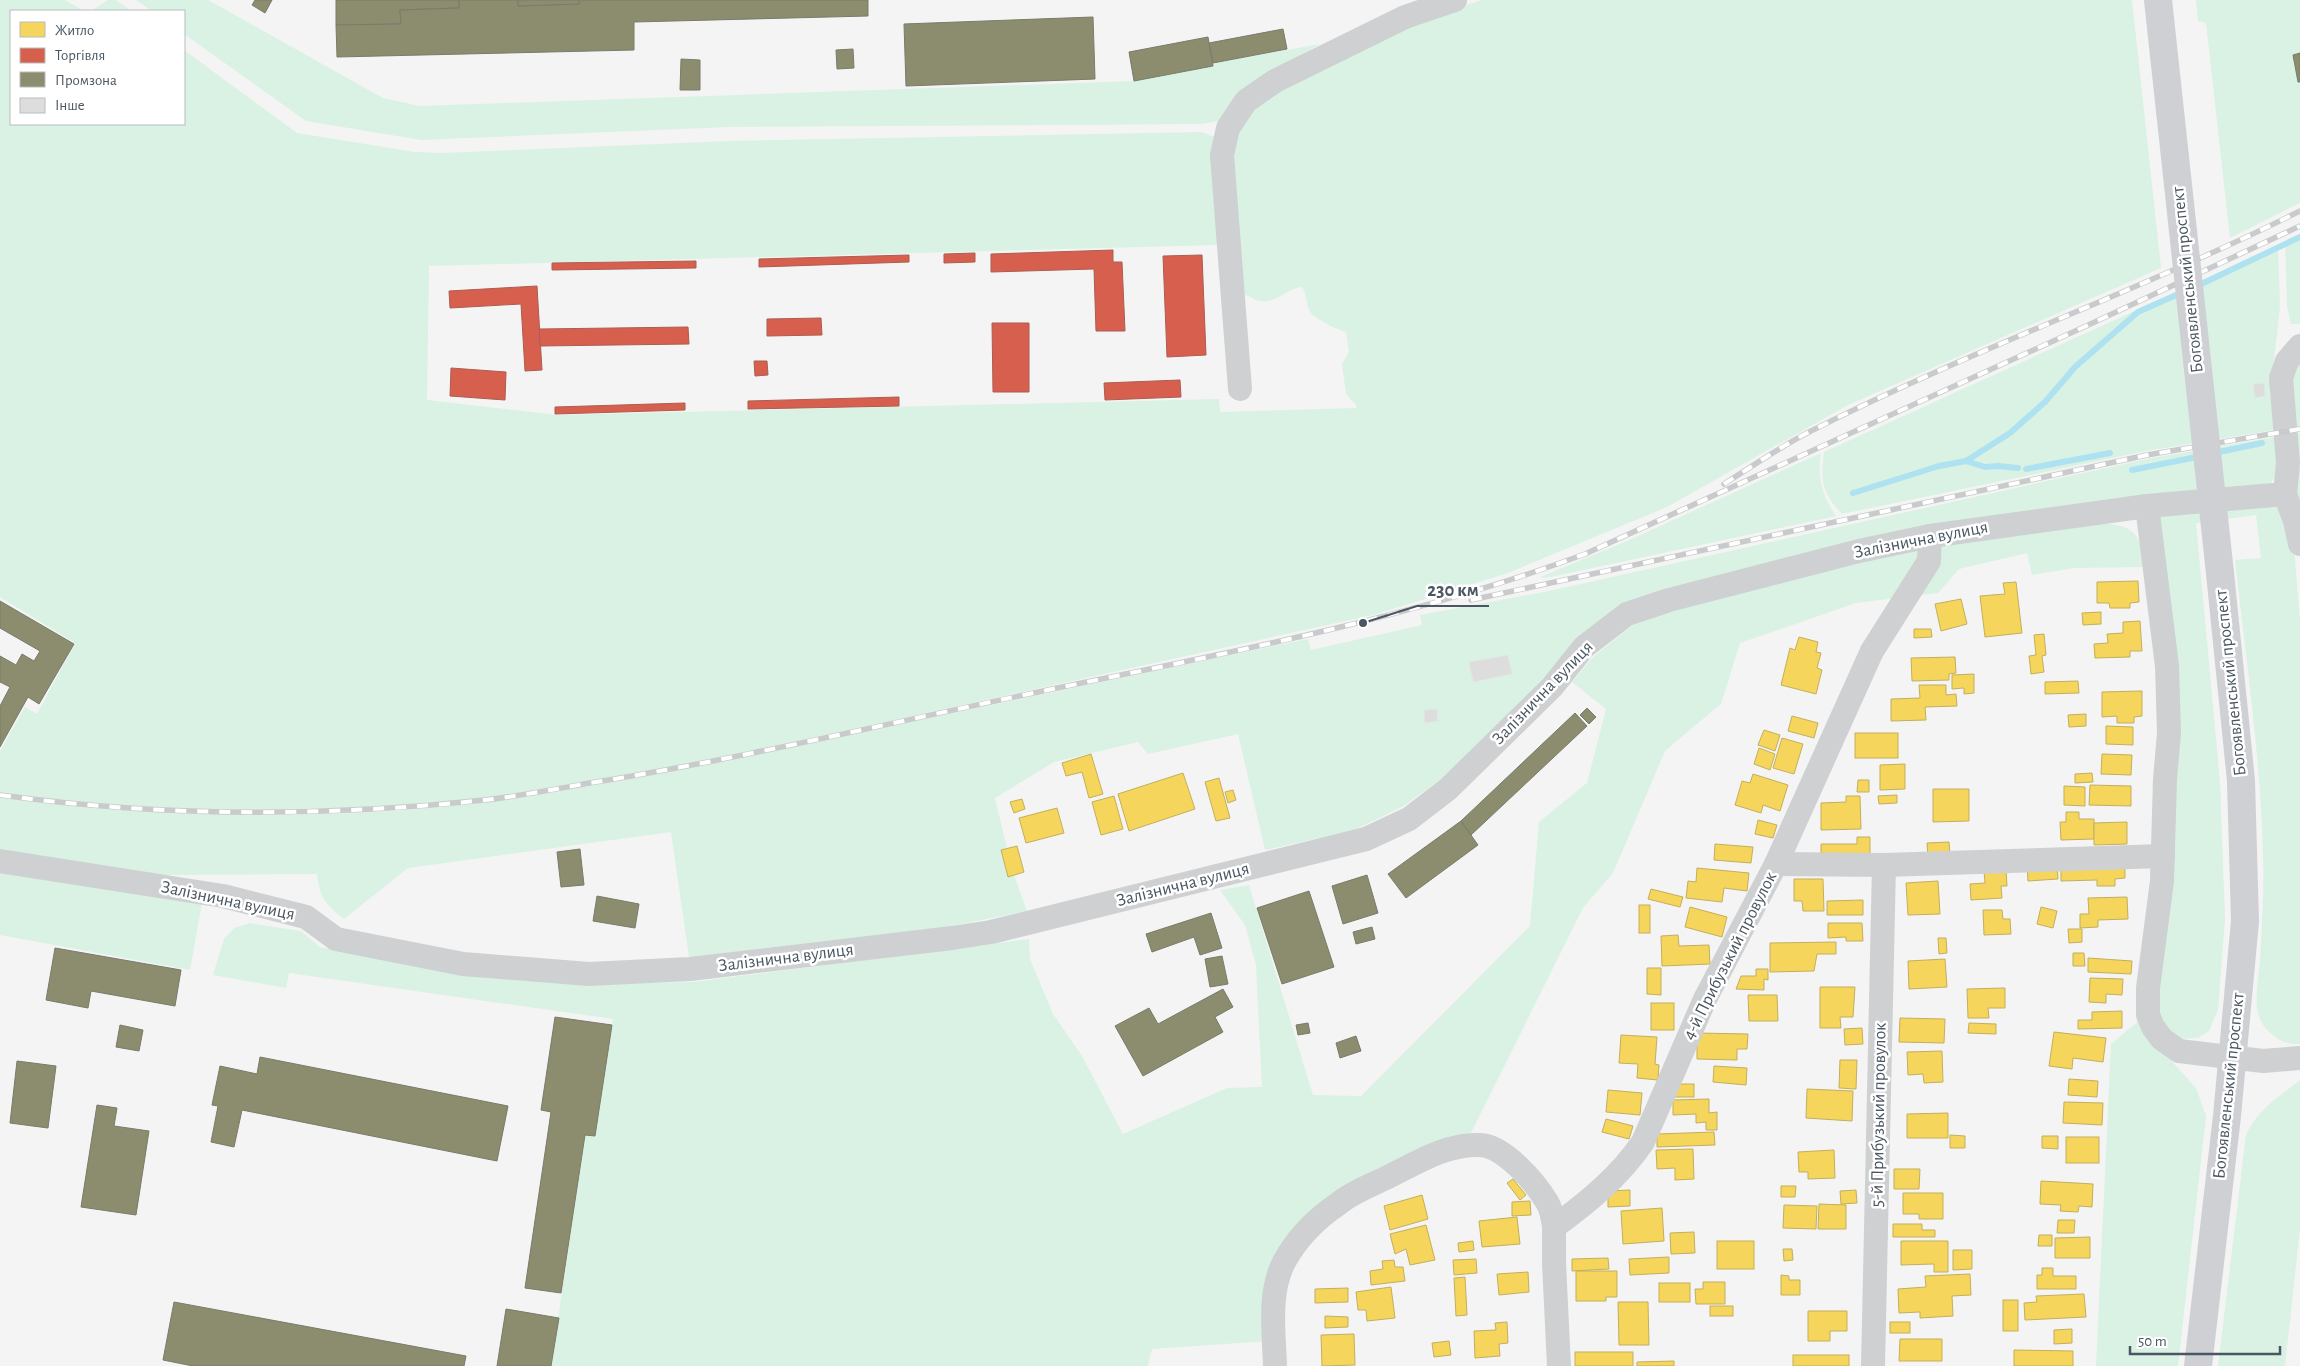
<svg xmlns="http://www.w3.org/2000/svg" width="2300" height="1366" font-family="'Alegreya Sans',sans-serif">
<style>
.green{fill:#d9f2e3}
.homes{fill:#f6d55c;stroke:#c2af5e}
.shops{fill:#d6604d;stroke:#ac5d53}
.industry{fill:#8c8c6e;stroke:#787c6a}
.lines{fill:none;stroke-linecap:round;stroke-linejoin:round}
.stream{stroke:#aee2f0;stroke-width:6}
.building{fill:#ddddde;stroke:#e5e6e7}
.street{stroke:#ced0d2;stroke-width:24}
.secondary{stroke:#ced0d4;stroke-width:28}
.rail-casing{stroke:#c9cacc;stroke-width:5.5}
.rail{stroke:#fff;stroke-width:4;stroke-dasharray:11;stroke-linecap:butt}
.secondary-bridge{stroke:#ced0d4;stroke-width:28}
.labels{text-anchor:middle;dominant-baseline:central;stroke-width:5;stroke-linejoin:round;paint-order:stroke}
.street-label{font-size:18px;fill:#4a5661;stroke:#fff}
.leader{fill:none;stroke:#4a5661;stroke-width:2}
.callout-dot{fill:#4a5661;stroke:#fff;stroke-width:2}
.callout-label{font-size:19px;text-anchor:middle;font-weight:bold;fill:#4a5661;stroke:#fff;stroke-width:5;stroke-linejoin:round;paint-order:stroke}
</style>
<rect width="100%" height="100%" fill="#f4f4f4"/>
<g class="green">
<path d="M0,0H65L84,11H11V124H184V50L297,133L415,152L442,153L729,141L1201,132L1213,136L1217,140V245L429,266L427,400L557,415L1219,399L1220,412L1356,408V405L1346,394L1342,364L1349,352L1346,332C1338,330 1316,319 1311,313C1305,305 1308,295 1302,287C1287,288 1276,304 1259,301C1253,299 1249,295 1245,295L1231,154L1237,126L1278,87L1407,26L1481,0H2132L2161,268L1848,405L1667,507L1508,573L1373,615L721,758L489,798L318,811L200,810L117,807L0,794V751L25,707L37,714L75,643L0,597Z"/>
<path d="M108,0H116L131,11H91Z"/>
<path d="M136,0H208L383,98L420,106L1134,81L1213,66V63L1320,44L1270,74L1224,118L1218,121L1202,124L729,127L421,140L306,121L184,34V11H152Z"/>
<path d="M2196,0H2300V203L2230,238L2206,23L2198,21Z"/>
<path d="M2300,235V324H2291L2287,306L2285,242Z"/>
<path d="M2278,246L2280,307L2270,394L2274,430L2146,451L1842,514C1822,493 1820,481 1824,452Z"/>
<path d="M2300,352V426L2293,427L2292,363Z"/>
<path d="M2300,433V515L2296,494L2294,434Z"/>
<path d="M2275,437C2279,462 2283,470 2265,490L2115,498L1929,525L1665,589L1618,606L1576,639L1542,680L1441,779L1404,806L1354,830L1265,850L1238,734L1148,754L1138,742L1054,762L995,798L1007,849L1001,850L1008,876L1014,875L1027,911L952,926L689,957L671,832L408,868L344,919C325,904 320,898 317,874L161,875L0,850V797C158,818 333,822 492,801C619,784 745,756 871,730C1017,700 1162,669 1308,639L1311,650L1422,625L1420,615L1544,592L2147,459Z"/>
<path d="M1821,453C1817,478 1822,495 1836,516L1546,578L1540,577L1627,541Z"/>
<path d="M2268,503L2278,507L2294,547L2300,620V1044C2280,1046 2260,1029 2257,1009C2255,994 2259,975 2260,960C2262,926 2264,892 2263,858C2261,759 2246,659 2235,560L2261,558L2256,515L2196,523L2220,782L2225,919L2218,1010L2209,1031L2198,1038L2175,1039L2166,1033L2152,1003L2167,881L2158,515Z"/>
<path d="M2093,522C2133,526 2138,527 2146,567L2075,568L2032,575L2027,553L1959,569L1938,593L1856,603L1740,643L1721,704L1665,751L1613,873L1583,908L1467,1141L1307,1223L1269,1341L1152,1349L1148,1366H551L585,1135L595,1136L613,1019L289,973L286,988L213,975L224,939L234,928L250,923L301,931L320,947L462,975L592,984L693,982L1029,939L1030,959L1053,1014L1082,1056L1123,1134L1227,1088L1262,1087L1256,965L1245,925L1220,890L1249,885L1313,1095L1361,1096L1530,926L1539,822L1587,783L1606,709L1572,682L1593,657L1633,625L1672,610L1853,564L1934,546Z"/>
<path d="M0,871L202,903L190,970L0,935Z"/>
<path d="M2143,1017L2157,1045L2196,1088L2206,1116L2178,1366H2096L2111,1044Z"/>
<path d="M2300,1080V1229L2285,1366H2218L2246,1135C2257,1110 2279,1097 2300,1080Z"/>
</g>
<g class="homes">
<path d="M2138,581L2139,602L2130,603V608H2110L2109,603H2097V582Z"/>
<path d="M2016,582L2022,633L1985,637L1980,596L2005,594L2003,583Z"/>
<path d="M1961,599L1967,624L1941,631L1935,604Z"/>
<path d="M2101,612V624L2083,625L2082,613Z"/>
<path d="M2140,621L2142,651H2130V657L2095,658L2094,644L2108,643L2107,634L2123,633V622Z"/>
<path d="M1914,629H1931L1932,637L1914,638Z"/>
<path d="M2044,634L2046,655L2042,656L2044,672L2031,674L2029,656L2036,655L2034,635Z"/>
<path d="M1799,637L1818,642L1816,652L1821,653L1817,668L1822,670L1816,694L1781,685L1790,648L1795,650Z"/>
<path d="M1955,657L1956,673L1949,674V680L1912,681L1911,658Z"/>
<path d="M1974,674V693L1964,694V688L1952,689V675Z"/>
<path d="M2078,681L2079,693L2045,694V682Z"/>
<path d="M1919,685H1946V695L1956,694L1957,706L1925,707L1926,720L1891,721V699L1920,698Z"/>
<path d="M2142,691V716L2134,717V723H2117V716L2102,717V692Z"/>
<path d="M2086,714V726L2069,727L2068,715Z"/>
<path d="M1792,716L1818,723L1814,738L1788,731Z"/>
<path d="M2106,726L2133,727V745L2106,744Z"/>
<path d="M1764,730L1780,735L1775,751L1758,745Z"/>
<rect x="1855" y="733" width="43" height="25"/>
<path d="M1782,738L1803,744L1794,774L1773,768Z"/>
<path d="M1759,748L1775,754L1770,770L1754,764Z"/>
<path d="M1091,754L1103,794L1089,798L1082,772L1066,776L1062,763Z"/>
<path d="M2102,754L2132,755L2131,775L2101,774Z"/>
<path d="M1905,764V789L1880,790V765Z"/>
<path d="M1183,773L1195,809L1129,831L1118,794Z"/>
<path d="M2092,773L2093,782L2075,783V774Z"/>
<path d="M1753,774L1788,785L1780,811L1763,805L1761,813L1735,805L1742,781L1750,783Z"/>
<path d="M1219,778L1230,818L1216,821L1205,782Z"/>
<path d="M1858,780H1869V792H1857Z"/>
<path d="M2090,785L2131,786V806L2089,805Z"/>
<path d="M2064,786L2085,787V806L2064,805Z"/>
<path d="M1933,789H1969V821L1933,822Z"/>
<path d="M1233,790L1236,800L1228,803L1225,792Z"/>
<path d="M1897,795V803L1879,804L1878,796Z"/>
<path d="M1114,796L1123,829L1101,835L1092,802Z"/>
<path d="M1846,796H1860L1861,829L1821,830V803L1846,802Z"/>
<path d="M1022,799L1025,809L1014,813L1010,802Z"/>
<path d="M1057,808L1064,833L1026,843L1019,818Z"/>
<path d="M2066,812H2079V819H2094V839L2061,840L2060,822H2066Z"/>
<path d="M1758,820L1777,825L1773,838L1755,834Z"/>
<path d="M2127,822V844L2094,845V823Z"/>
<path d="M1857,837H1870V856H1821V844H1857Z"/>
<path d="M1949,842L1950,855L1928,857L1927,843Z"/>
<path d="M1715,844L1753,847L1751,863L1714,860Z"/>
<path d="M1017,846L1024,872L1008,877L1001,850Z"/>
<path d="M2125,862V878L2115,879V886H2097V880L2061,881V864Z"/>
<path d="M2057,864L2058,879L2028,881L2027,865Z"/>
<path d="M1697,868L1749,873L1747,891L1724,888L1722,902L1686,898L1688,881L1696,882Z"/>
<path d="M2006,869L2007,886H2001L2002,898L1971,900L1970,884L1985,883L1984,871Z"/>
<path d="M1794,879H1823L1824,911H1803L1802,901H1794Z"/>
<path d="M1938,881L1940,914L1908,915L1906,883Z"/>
<path d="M1651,889L1683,897L1680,907L1648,899Z"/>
<path d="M2127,897L2128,919L2098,920V927L2080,928V914H2089L2088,898Z"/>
<path d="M1863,900V915H1827V901Z"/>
<rect x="1639" y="905" width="11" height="28"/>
<path d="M1690,907L1727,917L1722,937L1685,927Z"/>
<path d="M2041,907L2057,911L2053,928L2037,924Z"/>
<path d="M1983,910H2002L2003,919H2010L2011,934L1984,935Z"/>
<path d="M1828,923H1862L1863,941H1846V937L1828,938Z"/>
<path d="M2068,929H2082V942L2069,943Z"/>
<path d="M1678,935L1679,946L1709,945L1710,964L1662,966L1661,936Z"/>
<path d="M1938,938H1946L1947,953L1939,954Z"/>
<path d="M1836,942V954H1817L1814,971L1770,972V943Z"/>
<path d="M2073,953H2084L2085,966H2073Z"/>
<path d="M2088,958L2132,961L2131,974L2088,972Z"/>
<path d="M1945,959L1947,987L1909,989L1908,961Z"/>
<path d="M1647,968H1661V995L1647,994Z"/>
<path d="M1756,969H1768V980L1764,979V990L1736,989L1741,976H1756Z"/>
<path d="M2090,978L2123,979L2122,995L2106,994V1003L2089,1002Z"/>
<path d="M1820,987H1855L1853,1017H1840L1841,1028H1820Z"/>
<path d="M2005,988V1008H1988L1989,1018H1968L1967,989Z"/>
<path d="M1748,995H1777L1778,1021H1749Z"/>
<rect x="1651" y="1003" width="23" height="27"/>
<path d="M2122,1011V1028L2078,1029V1020H2092V1012Z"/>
<path d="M1900,1018L1945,1019L1944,1043L1899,1042Z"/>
<path d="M1969,1023L1996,1024V1034L1968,1033Z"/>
<path d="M1862,1028L1863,1044L1845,1045L1844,1029Z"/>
<path d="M2054,1032L2106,1038L2103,1062L2073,1058L2072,1069L2049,1066Z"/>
<path d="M1697,1033L1748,1034L1747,1049H1737V1060L1697,1059Z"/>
<path d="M1621,1035L1657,1037L1655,1064L1659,1065L1658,1080L1637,1078L1638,1064L1619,1063Z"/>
<path d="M1942,1051L1943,1082L1924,1083L1923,1074L1908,1075L1907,1052Z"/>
<path d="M1840,1060H1857L1856,1089L1839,1088Z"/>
<path d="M1714,1066L1747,1068L1746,1085L1713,1082Z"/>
<path d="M2069,1079L2098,1081L2097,1097L2068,1095Z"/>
<rect x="1675" y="1084" width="19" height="13"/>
<path d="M1807,1089L1853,1091L1852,1121L1806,1118Z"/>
<path d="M1608,1090L1642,1093L1640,1115L1606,1112Z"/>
<path d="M1709,1099V1113L1717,1112V1130H1706V1122L1696,1123V1114L1673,1115V1100Z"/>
<path d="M2064,1102L2103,1103L2102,1125L2063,1123Z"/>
<path d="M1948,1113V1138H1907V1114Z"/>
<path d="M1606,1119L1633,1126L1629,1139L1602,1132Z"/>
<path d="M1714,1132L1715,1145L1657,1147V1134Z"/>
<path d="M1950,1135L1965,1136V1148H1950Z"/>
<path d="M2042,1136H2058V1149L2042,1148Z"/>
<rect x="2066" y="1137" width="33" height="26"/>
<path d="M1693,1149L1694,1179L1675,1180V1168L1657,1169L1656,1150Z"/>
<path d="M1834,1150L1835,1178L1808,1179V1172H1799L1798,1152Z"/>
<path d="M1894,1169H1920L1919,1189H1894Z"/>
<path d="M1513,1179L1526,1195L1520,1200L1507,1183Z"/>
<path d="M2041,1181L2093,1184L2092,1207L2079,1206L2078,1212L2060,1211L2061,1205L2040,1204Z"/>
<path d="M1781,1186H1796L1795,1197H1781Z"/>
<path d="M1630,1190V1206L1608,1207V1191Z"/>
<path d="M1856,1190L1857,1203L1841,1204L1840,1191Z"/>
<path d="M1903,1193H1943V1219H1919V1214H1903Z"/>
<path d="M1422,1195L1428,1219L1390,1230L1384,1206Z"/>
<path d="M1530,1201L1531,1215L1512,1216V1202Z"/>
<path d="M1819,1204L1846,1205V1229H1818Z"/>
<path d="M1784,1205L1817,1206L1816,1229L1783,1228Z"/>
<path d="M1662,1208L1664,1241L1623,1244L1621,1211Z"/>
<path d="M1517,1217L1520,1244L1482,1247L1479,1221Z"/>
<path d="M2058,1220H2075L2074,1233H2057Z"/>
<path d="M1893,1224H1922V1230H1935V1237H1893Z"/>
<path d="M1426,1225L1435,1260L1410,1265L1406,1249L1395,1254L1390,1234Z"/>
<path d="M1694,1232L1695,1253L1671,1254L1670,1233Z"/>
<path d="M2039,1235H2052V1246H2038Z"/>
<path d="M2090,1237V1258H2055V1238Z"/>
<path d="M1473,1241L1474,1250L1459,1252L1458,1243Z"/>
<rect x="1717" y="1241" width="37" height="28"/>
<path d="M1901,1241H1948V1272H1934V1264L1901,1265Z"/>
<path d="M1783,1249H1792L1793,1260L1784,1261Z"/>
<path d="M1953,1250H1972V1269L1953,1270Z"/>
<path d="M1669,1257V1273L1630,1275L1629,1259Z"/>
<path d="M1608,1258L1609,1269L1572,1271V1259Z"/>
<path d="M1476,1259L1477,1273L1454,1275L1453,1260Z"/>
<path d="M1394,1260L1395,1267H1403L1405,1281L1371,1285L1370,1271L1383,1269L1382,1261Z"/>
<path d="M2042,1268H2053V1276H2076V1289H2037V1275H2042Z"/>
<path d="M1576,1271H1617V1297H1606V1301H1576Z"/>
<path d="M1528,1272L1529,1292L1499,1295L1497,1274Z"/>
<path d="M1970,1274L1971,1295L1952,1296L1953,1316L1920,1318V1312L1899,1313L1898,1289L1926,1287L1925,1276Z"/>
<path d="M1781,1275L1789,1276V1280H1800V1295H1781Z"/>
<path d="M1465,1277L1467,1315L1456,1316L1454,1278Z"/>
<path d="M1703,1282H1725V1304H1696L1695,1289H1703Z"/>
<rect x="1659" y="1283" width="31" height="19"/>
<path d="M1391,1287L1395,1318L1367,1321L1366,1310H1358L1356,1292Z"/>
<path d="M1348,1288V1302L1315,1303V1289Z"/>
<path d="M2084,1294L2086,1317L2025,1320L2024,1303L2037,1302L2036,1296Z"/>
<rect x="2003" y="1300" width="15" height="31"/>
<path d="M1618,1302H1648L1649,1345H1619Z"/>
<rect x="1710" y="1306" width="23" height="10"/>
<path d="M1808,1311H1847V1331H1830V1341H1808Z"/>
<path d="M1325,1316L1348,1317V1327L1325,1328Z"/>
<path d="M1507,1322L1508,1343L1499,1344L1500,1356L1475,1358L1474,1331L1496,1330L1495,1323Z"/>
<rect x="1890" y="1322" width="20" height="11"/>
<path d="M2072,1329V1343L2054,1344V1330Z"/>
<path d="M1354,1334L1355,1365L1322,1366L1321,1335Z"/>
<path d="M1900,1339H1942V1361H1899Z"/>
<path d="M1449,1341L1451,1355L1434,1357L1432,1343Z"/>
<path d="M2014,1350L2073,1351V1366H2014Z"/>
<rect x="1575" y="1352" width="58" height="14"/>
<rect x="1793" y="1355" width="56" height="11"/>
<path d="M1674,1361V1366H1637V1362Z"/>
</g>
<g class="shops">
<path d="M1113,250V262H1122L1125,331H1096L1094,269L991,272V254Z"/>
<path d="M975,253V262L944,263V254Z"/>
<path d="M909,255V262L759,267V259Z"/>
<path d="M1202,255L1206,355L1167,357L1163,256Z"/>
<path d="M696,261V268L552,270V263Z"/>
<path d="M537,286L542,370L525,371L521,304L450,308L449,291Z"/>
<path d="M821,318L822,335L767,336V319Z"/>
<path d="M992,323H1029V392H993Z"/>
<path d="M688,327L689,344L540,346L539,329Z"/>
<path d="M754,361H767L768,375L755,376Z"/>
<path d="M451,368L506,372L505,400L450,396Z"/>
<path d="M1180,380L1181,397L1105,400L1104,383Z"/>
<path d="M899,397V406L748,409V401Z"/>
<path d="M685,403V410L555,414V407Z"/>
</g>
<g class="industry">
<path d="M255,0H272L265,13L252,5Z"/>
<path d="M336,0H459V8L400,10L401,24L336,25Z"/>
<path d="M459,0H518V6L579,4V0H868V16L634,22V50L337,57L336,25L401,24L400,10L459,8Z"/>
<path d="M518,0H579V4L518,6Z"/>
<path d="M1093,17L1095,79L906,86L904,24Z"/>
<path d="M1283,29L1287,49L1213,63L1209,43Z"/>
<path d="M1208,37L1213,66L1134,81L1129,52Z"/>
<path d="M853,49L854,68L837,69L836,50Z"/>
<path d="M2300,53V82H2298L2293,55Z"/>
<path d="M681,59L700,60V90H680Z"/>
<path d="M0,601L74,644L39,704L28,697L0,747V706L10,687L0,682V656L16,665L22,654L34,661L40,651L0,628Z"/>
<path d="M1587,708L1596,717L1589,724L1580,715Z"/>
<path d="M1575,713L1587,726L1471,835L1461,821Z"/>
<path d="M1461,821L1478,845L1406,898L1388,874Z"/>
<path d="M580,849L584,885L561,887L557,852Z"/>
<path d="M1367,875L1378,913L1343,924L1332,886Z"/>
<path d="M1309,891L1334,967L1282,984L1257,908Z"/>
<path d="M597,896L639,904L635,928L593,921Z"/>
<path d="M1211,913L1222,948L1200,955L1194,937L1152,952L1146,934Z"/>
<path d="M1372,927L1375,939L1356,944L1353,932Z"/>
<path d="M55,948L181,970L175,1006L91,991L88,1008L46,1000Z"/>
<path d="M1222,956L1228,984L1210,987L1205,959Z"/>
<path d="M1223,989L1233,1007L1215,1017L1223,1032L1143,1076L1115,1026L1149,1008L1158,1024Z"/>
<path d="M555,1017L612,1025L595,1136L585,1135L561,1293L525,1288L551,1112L541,1110Z"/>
<path d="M1308,1023L1310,1033L1298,1035L1296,1025Z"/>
<path d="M120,1025L143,1030L139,1051L116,1047Z"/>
<path d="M1356,1036L1361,1051L1340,1058L1336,1043Z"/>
<path d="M260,1057L508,1106L497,1161L242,1110L234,1147L211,1142L218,1106L212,1105L220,1066L257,1074Z"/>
<path d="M17,1061L56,1066L48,1128L10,1123Z"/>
<path d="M97,1105L117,1108L114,1126L149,1131L136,1215L81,1207Z"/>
<path d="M174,1302L466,1356L464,1366H193L163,1360Z"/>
<path d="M506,1309L559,1318L551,1366H497Z"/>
</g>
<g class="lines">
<g class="stream">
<path d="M2195,287L2300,237"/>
<path d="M2214,453L2262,443"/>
<path d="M1966,461L2010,433L2045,402L2075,367L2138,312L2183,292"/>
<path d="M2026,469L2110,453"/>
<path d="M2132,470L2202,456"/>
<path d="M1853,493L1939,466L1966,461L1985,467L1998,466L2018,468"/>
</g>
</g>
<g class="building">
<path d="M2264,383L2265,396L2255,398L2253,384Z"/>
<path d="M1508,655L1512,674L1473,682L1469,662Z"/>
<path d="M1437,709L1438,721L1425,723L1424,710Z"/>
</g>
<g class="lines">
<g class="street">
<path d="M2300,346L2287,361L2281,378L2288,463L2285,494L2295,521L2300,544"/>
<path d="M1240,389L1222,155L1228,128L1246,101L1275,81L1405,17L1455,0"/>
<path d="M2147,506L2167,666L2169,733L2165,779L2162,881L2148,988V1015L2153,1027L2162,1039L2179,1051L2263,1061L2300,1058"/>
<path d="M0,861L223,896L306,917L336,939L463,964L589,974L690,969L952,938L991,932L1366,839L1409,819L1448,789L1552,687L1584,647L1627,614L1669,600L1859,551L1930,536L2147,506L2285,494"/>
<path d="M1776,864L1884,865L2163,856"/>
<path d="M1275,1366C1274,1332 1268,1293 1284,1262C1297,1238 1316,1219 1338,1204C1351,1193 1369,1186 1384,1179C1413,1165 1446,1143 1480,1145C1504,1146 1535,1182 1547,1202C1552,1210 1553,1219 1554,1227"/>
<path d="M1559,1366L1554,1263V1227C1587,1203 1619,1177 1643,1142L1705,999L1776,864L1872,651L1929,561L1930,536"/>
<path d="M1873,1366L1884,865"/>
</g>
<path class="secondary" d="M2198,1366L2227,1116L2245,921L2241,781L2220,573"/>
<g class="rail-casing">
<g id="rail">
<path d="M1724,484C1753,466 1781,446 1811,431C1970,350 2140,291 2300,211"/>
<path d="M1471,600L2147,455L2300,429"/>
<path d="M0,795C161,817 324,817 485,800C520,796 555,789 590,783C734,760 876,726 1019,696C1210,656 1402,622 1585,554L2084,327L2300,226"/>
</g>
</g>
<use href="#rail" class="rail"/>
<path class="secondary-bridge" d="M2158,0L2220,573"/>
</g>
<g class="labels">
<g class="street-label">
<text transform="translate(2188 280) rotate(-96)">Богоявленський проспект</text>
<text transform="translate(1921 540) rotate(-11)">Залізнична вулиця</text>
<text transform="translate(2231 683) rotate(-96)">Богоявленський проспект</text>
<text transform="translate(1543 693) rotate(-46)">Залізнична вулиця</text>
<text transform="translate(1183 885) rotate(-14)">Залізнична вулиця</text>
<text transform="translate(228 901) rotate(12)">Залізнична вулиця</text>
<text transform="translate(1730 956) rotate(-63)">4-й Прибузький провулок</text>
<text transform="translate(786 958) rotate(-7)">Залізнична вулиця</text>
<text transform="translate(2229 1086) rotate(-84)">Богоявленський проспект</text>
<text transform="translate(1879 1115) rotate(-89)">5-й Прибузький провулок</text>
</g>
</g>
<path class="leader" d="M1363 623L1417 606H1489"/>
<circle class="callout-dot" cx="1363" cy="623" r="5"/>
<g class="callout-label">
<text x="1453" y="596">230 км</text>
</g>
<rect x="10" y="10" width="175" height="115" fill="#ffffff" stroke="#b7bbc0"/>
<rect x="20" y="22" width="25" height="15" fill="#f6d55c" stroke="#b7bbc0"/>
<text x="55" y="35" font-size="15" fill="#4a5661">Житло</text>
<rect x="20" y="48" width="25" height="15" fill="#d6604d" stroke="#b7bbc0"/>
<text x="55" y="60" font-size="15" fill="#4a5661">Торгівля</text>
<rect x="20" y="72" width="25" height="15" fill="#8c8c6e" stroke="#b7bbc0"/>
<text x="55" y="85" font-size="15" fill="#4a5661">Промзона</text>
<rect x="20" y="98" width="25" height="15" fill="#ddddde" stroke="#b7bbc0"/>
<text x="55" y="110" font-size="15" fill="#4a5661">Інше</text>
<path d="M2130 1346v8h150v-8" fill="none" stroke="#4a5661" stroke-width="2.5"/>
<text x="2138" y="1346" font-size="15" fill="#4a5661" stroke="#ffffff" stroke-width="4" paint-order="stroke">50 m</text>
</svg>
